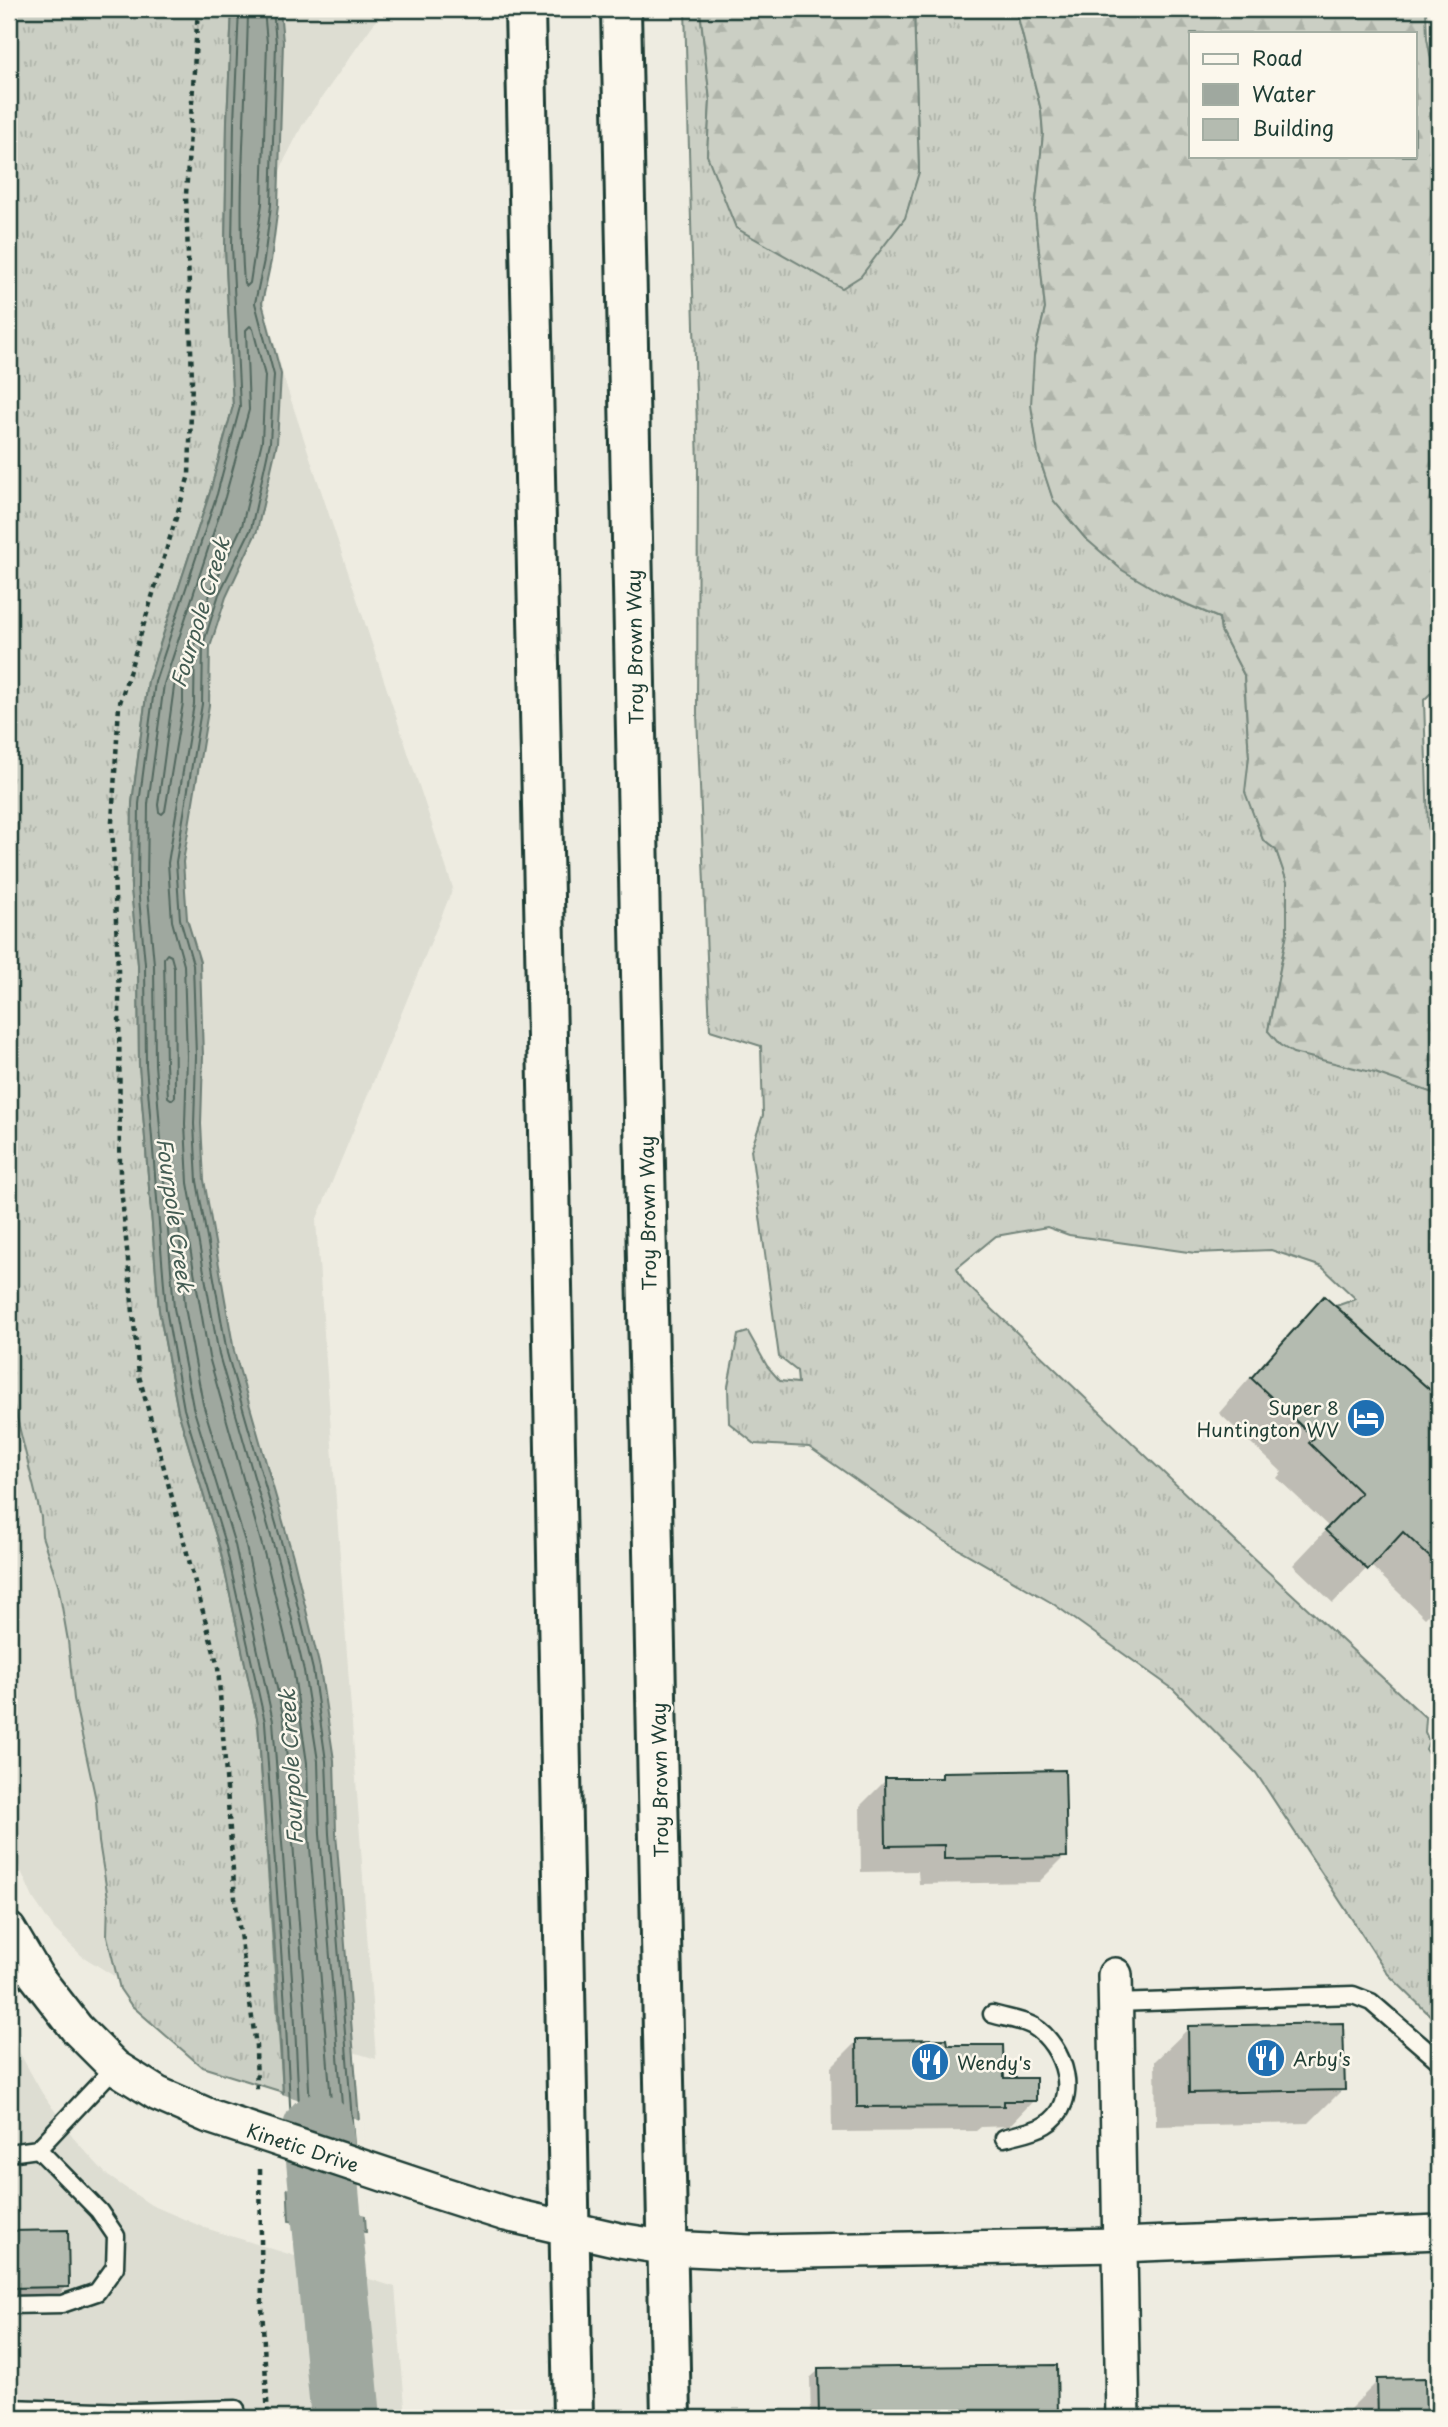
<svg xmlns="http://www.w3.org/2000/svg" width="1448" height="2427" font-family="'Playpen Sans',sans-serif">
<style>
.built{fill:#ddddd2}
.grass{fill:url(#grass-tufts);stroke:#75867c;stroke-width:2}
.forest{fill:url(#forest-firs);stroke:#75867c;stroke-width:2;fill-rule:evenodd}
.water{fill:#9fa89f;stroke:#6c7d74;stroke-width:2}
.pier{fill:#eeece1}
.shadow{fill:#0003}
.lines{fill:none;stroke-linecap:round;stroke-linejoin:round}
.shore{stroke:#52685f;stroke-width:2}
.river{stroke:#9fa89f;stroke-width:70}
.building{fill:#b4bbb0;stroke:#1f3d34;stroke-width:2}
.lane-casing{stroke:#1f3d34;stroke-width:21}
.street-casing{stroke:#1f3d34;stroke-width:38}
.primary-casing{stroke:#1f3d34;stroke-width:44}
.path{stroke:#1f3d34;stroke-width:4.5;stroke-dasharray:5 5;stroke-linecap:butt}
.lane{stroke:#fbf7ec;stroke-width:16}
.street{stroke:#fbf7ec;stroke-width:33}
.primary{stroke:#fbf7ec;stroke-width:38}
.street-bridge-casing{stroke:#1f3d34;stroke-width:38;stroke-linecap:butt}
.street-bridge{stroke:#fbf7ec;stroke-width:33}
.labels{text-anchor:middle;dominant-baseline:central;stroke-width:5;stroke-linejoin:round;paint-order:stroke}
.street-label{font-size:19px;fill:#1f3d34;stroke:#fbf7ec}
.poi-label{font-size:19px;fill:#1f3d34;stroke:#fbf7ec;text-anchor:start}
.water-label{font-size:21px;font-style:italic;fill:#455d54;stroke:#fbf7ec}
</style>
<defs>
<pattern id="grass-tufts" width="24" height="20" patternUnits="userSpaceOnUse" patternTransform="scale(1.75)"><rect width="24" height="20" fill="#cbcfc4"/><path d="M3 7l-1-3M5 7V3M7 7l1-3M15 17l-1-3M17 17v-4M19 17l1-3" fill="none" stroke="#aeb3a9"/></pattern>
<pattern id="forest-firs" width="22" height="20" patternUnits="userSpaceOnUse" patternTransform="scale(1.75)"><rect width="22" height="20" fill="#cbcfc4"/><path d="M5 1l3.5 6h-7zM16 11l3.5 6h-7z" fill="#aeb3a9"/></pattern>
</defs>
<rect width="100%" height="100%" fill="#eeece1"/>
<filter id="ink" filterUnits="userSpaceOnUse"><feTurbulence type="fractalNoise" baseFrequency=".0143" numOctaves="2"/><feDisplacementMap in="SourceGraphic" scale="14" xChannelSelector="R" yChannelSelector="G"/><feConvolveMatrix kernelMatrix="1 2 1 2 8 2 1 2 1" color-interpolation-filters="sRGB"/></filter>
<g filter="url(#ink)">
<g class="built">
<path d="M9,9H384L303,124L285,159L274,185L262,278L265,308L284,379L453,888L316,1221L376,2059L151,1990L114,1976L82,1956L54,1929L33,1898L18,1864L9,1830Z"/>
<path d="M9,2034L42,2093L76,2141L108,2176L151,2205L205,2228L395,2287L406,2418H9Z"/>
</g>
<g class="grass">
<path d="M9,9H232L227,122L225,247L233,406L210,492L148,681L132,803L131,887L138,964L139,1065L159,1310L178,1411L220,1549L258,1723L283,2092L202,2067L131,2005L120,1989L107,1936L108,1898L99,1842L96,1800L74,1699L68,1641L58,1584L42,1536L41,1517L9,1385Z"/>
<path d="M685,9H700L710,101L707,155L919,172L914,9H1016L1041,110L1043,134L1035,211L1045,309L1034,356L1038,454L1053,499L1085,538L1163,594L1219,618L1221,631L1244,675L1249,757L1246,792L1263,840L1276,850L1287,881V933L1268,1031L1439,1095V1398L1336,1306L1356,1299L1322,1267L1271,1250L1195,1253L1069,1235L1047,1227L996,1236L957,1268L964,1282L1236,1542L1426,1718L1425,1732L1429,1741L1426,1749L1439,1768V2024L1388,1974L1256,1773L1173,1689L1052,1603L941,1539L809,1447L755,1444L729,1423L728,1386L738,1335L748,1332L767,1366L780,1381L798,1383L797,1371L779,1357L751,1150L763,1115L761,1046L710,1030L697,713L698,466Z"/>
</g>
<g class="forest">
<path d="M700,9H914L919,172L905,218L861,276L842,288L736,228L707,155L710,101Z"/>
<path d="M1016,9H1426L1427,38L1436,86L1439,91V685L1424,700L1428,825L1436,859L1439,862V1095L1375,1073L1293,1053L1280,1045L1268,1031L1287,933V882L1276,850L1263,840L1245,792L1249,757L1244,675L1221,631L1219,618L1163,594L1122,570L1085,538L1053,500L1038,454L1031,405L1034,356L1045,309L1035,211L1043,134L1041,110ZM1191,33H1415V156H1191Z"/>
</g>
<path class="water" d="M232,9H280L283,42L278,206L271,261L262,303L281,374L277,443L257,531L226,597L210,647L209,705L183,862L187,919L200,962L203,1056L201,1124L204,1180L234,1351L294,1560L320,1668L334,1760L336,1833L358,2107L366,2232L289,2221L279,2006L258,1723L220,1549L178,1411L159,1310L139,1065L138,965L131,888L132,803L148,681L210,492L233,406L225,247L227,122Z"/>
<path class="pier" d="M279,2093L363,2121L368,2216L284,2187Z"/>
<g class="shadow">
<path d="M1324,1298L1439,1401V1621L1430,1613L1425,1618L1370,1565L1333,1603L1293,1565L1329,1527L1277,1478L1282,1472L1219,1413L1291,1331Z"/>
<path d="M943,1774L1065,1856L1039,1882L919,1884L918,1871L861,1872L860,1806L886,1780H937Z"/>
<path d="M1189,2028L1343,2089L1309,2123L1156,2126L1155,2061Z"/>
<path d="M857,2041L946,2047L1034,2100L1009,2126L981,2127L976,2131L832,2132L831,2067Z"/>
<path d="M66,2231L67,2286L41,2312L9,2313V2232Z"/>
<path d="M819,2370L1056,2415L1053,2418H811L810,2378Z"/>
<path d="M1423,2380L1425,2418H1344V2415L1378,2381Z"/>
</g>
<g class="lines">
<g class="shore">
<path d="M239,9L234,122L232,246L240,407L217,494L155,682L139,804L138,887L145,964L146,1065L166,1309L184,1409L226,1547L265,1722L285,2006L291,2124"/>
<path d="M248,9C247,100 237,191 244,283L247,286L250,283L262,204L267,43L264,9"/>
<path d="M273,9L276,43L271,205L264,260L255,303L274,375L270,442L251,529L219,594L203,645L202,704L176,862L180,919L193,964L196,1056L194,1124L197,1181L227,1353L287,1562L313,1670L326,1761L329,1834L354,2145"/>
<path d="M181,676L183,679V703L165,811L162,814L159,812L158,805L174,687L177,677Z"/>
<path d="M167,954L171,956L174,967L175,1097L172,1100L168,1097L166,1064L164,958Z"/>
<path d="M300,2127L294,2005L273,1721L235,1545L193,1407L174,1308L155,1064L154,964L147,887L148,804L164,684L225,497L249,410L246,330L250,326L253,329L265,376L262,441L242,526L211,591L195,643L194,704L168,863L172,921L184,965L187,1056L185,1124L188,1183L219,1355L279,1564L304,1671L318,1761L320,1834L345,2142"/>
<path d="M311,2131L305,2005L284,1720L245,1542L203,1404L185,1307L179,1226L182,1222L186,1225L209,1357L268,1567L294,1674L307,1763L309,1835L334,2138"/>
<path d="M293,2163L295,2212L298,2215L356,2223L358,2220L356,2184"/>
<path d="M302,2166L304,2205L306,2207L347,2212V2181"/>
<path d="M313,2170L314,2195L316,2198L336,2200V2178"/>
</g>
<path class="river" d="M318,2129L346,2418"/>
</g>
<g class="building">
<path d="M1324,1296L1439,1398V1566L1403,1532L1368,1570L1325,1530L1361,1493L1309,1443L1314,1438L1251,1378Z"/>
<path d="M1065,1770L1067,1857L944,1859V1845L886,1846L885,1778H942V1772Z"/>
<path d="M1343,2023L1345,2090L1189,2093L1188,2026Z"/>
<path d="M947,2039L948,2045H1003L1004,2078H1036V2101H1004V2106L857,2107L856,2040Z"/>
<path d="M68,2230L69,2287L9,2288V2231Z"/>
<path d="M1057,2365L1058,2416L819,2418L818,2368Z"/>
<path d="M1425,2378L1426,2418H1378L1377,2379Z"/>
</g>
<g class="lines">
<g class="lane-casing">
<g id="lane">
<path d="M1115,2003L1353,1995L1371,2002L1439,2061"/>
<path d="M992,2014C1005,2018 1022,2020 1033,2026C1065,2045 1083,2103 1045,2125C1034,2132 1016,2134 1004,2138"/>
<path d="M9,2153L38,2149L115,2067"/>
<path d="M9,2305L62,2304L97,2292L115,2267L116,2236L99,2211L38,2149"/>
<path d="M9,2408L130,2412L236,2409"/>
</g>
</g>
<g class="street-casing">
<g id="street">
<path d="M9,1930L36,1976L77,2029L115,2067L158,2094L209,2116"/>
<path d="M1115,1975L1123,2418"/>
<path d="M434,2191L506,2214L619,2240L669,2248L750,2252L1119,2245L1439,2232"/>
</g>
</g>
<g class="primary-casing">
<g id="primary">
<path d="M525,9L550,1178L573,2418"/>
<path d="M621,9L671,2418"/>
</g>
</g>
<g class="path">
<path d="M198,9L186,195L192,380L189,475L119,706L112,822L119,995L120,1176L139,1376L218,1667L235,1898L256,2046L257,2094"/>
<path d="M260,2169L262,2307L268,2418"/>
</g>
<use href="#lane" class="lane"/>
<use href="#street" class="street"/>
<use href="#primary" class="primary"/>
<g class="street-bridge-casing">
<path id="street-bridge" d="M209,2116L434,2191"/>
</g>
<use href="#street-bridge" class="street-bridge"/>
</g>
</g>
<defs>
<g id="hotel-disc" transform="scale(2.0125)"><circle r="9.5" fill="#1f6fb2" stroke="#fbf7ec"/><path d="M-6-4.5h1.5V1H6V5H4.5V3h-9V5H-6ZM-4 0a1.8 1.8 0 1 1 3.6 0ZM.5 0V-2.5h3Q6-2.5 6 0Z" fill="#fff"/></g>
<g id="restaurant-disc" transform="scale(2.0125)"><circle r="9.5" fill="#1f6fb2" stroke="#fbf7ec"/><path d="M-5-6h1v4h1v-4h1v4h1v-4h1v5L-1.5 .5V6h-2V.5L-5-1ZM5-6V6H3V1.5H1.5Q1.5-4 5-6Z" fill="#fff"/></g>
</defs>
<g fill-rule="evenodd">
<use href="#hotel-disc" x="1366" y="1418"/>
<use href="#restaurant-disc" x="1266" y="2058"/>
<use href="#restaurant-disc" x="930" y="2062"/>
</g>
<g class="labels">
<g class="street-label">
<text transform="translate(634 647) rotate(-91)">Troy Brown Way</text>
<text transform="translate(647 1213) rotate(-91)">Troy Brown Way</text>
<text transform="translate(659 1780) rotate(-91)">Troy Brown Way</text>
<text transform="translate(303 2147) rotate(18)">Kinetic Drive</text>
</g>
<g class="poi-label">
<text x="1339" y="1407" text-anchor="end">Super 8<tspan x="1339" dy="22">Huntington WV</tspan></text>
<text x="1293" y="2058">Arby's</text>
<text x="957" y="2062">Wendy's</text>
</g>
<g class="water-label">
<text transform="translate(199 612) rotate(-73)">Fourpole Creek</text>
<text transform="translate(176 1215) rotate(82)">Fourpole Creek</text>
<text transform="translate(290 1767) rotate(-93)">Fourpole Creek</text>
</g>
</g>
<rect width="1448" height="2427" fill="none" stroke="#fbf7ec" stroke-width="35"/>
<rect x="18" y="18" width="1413" height="2392" fill="none" stroke="#1f3d34" stroke-width="2.5" filter="url(#ink)"/>
<rect x="1189" y="32" width="228" height="126" fill="#fbf7ec" stroke="#a3ada2" stroke-width="2"/>
<rect x="1203" y="54" width="35" height="10" fill="#fbf7ec" stroke="#a3ada2" stroke-width="2"/>
<text x="1252" y="66" font-size="21" fill="#1f3d34">Road</text>
<rect x="1203" y="84" width="35" height="21" fill="#9fa89f" stroke="#a3ada2" stroke-width="2"/>
<text x="1252" y="102" font-size="21" fill="#1f3d34">Water</text>
<rect x="1203" y="119" width="35" height="21" fill="#b4bbb0" stroke="#a3ada2" stroke-width="2"/>
<text x="1252" y="136" font-size="21" fill="#1f3d34">Building</text>
</svg>
